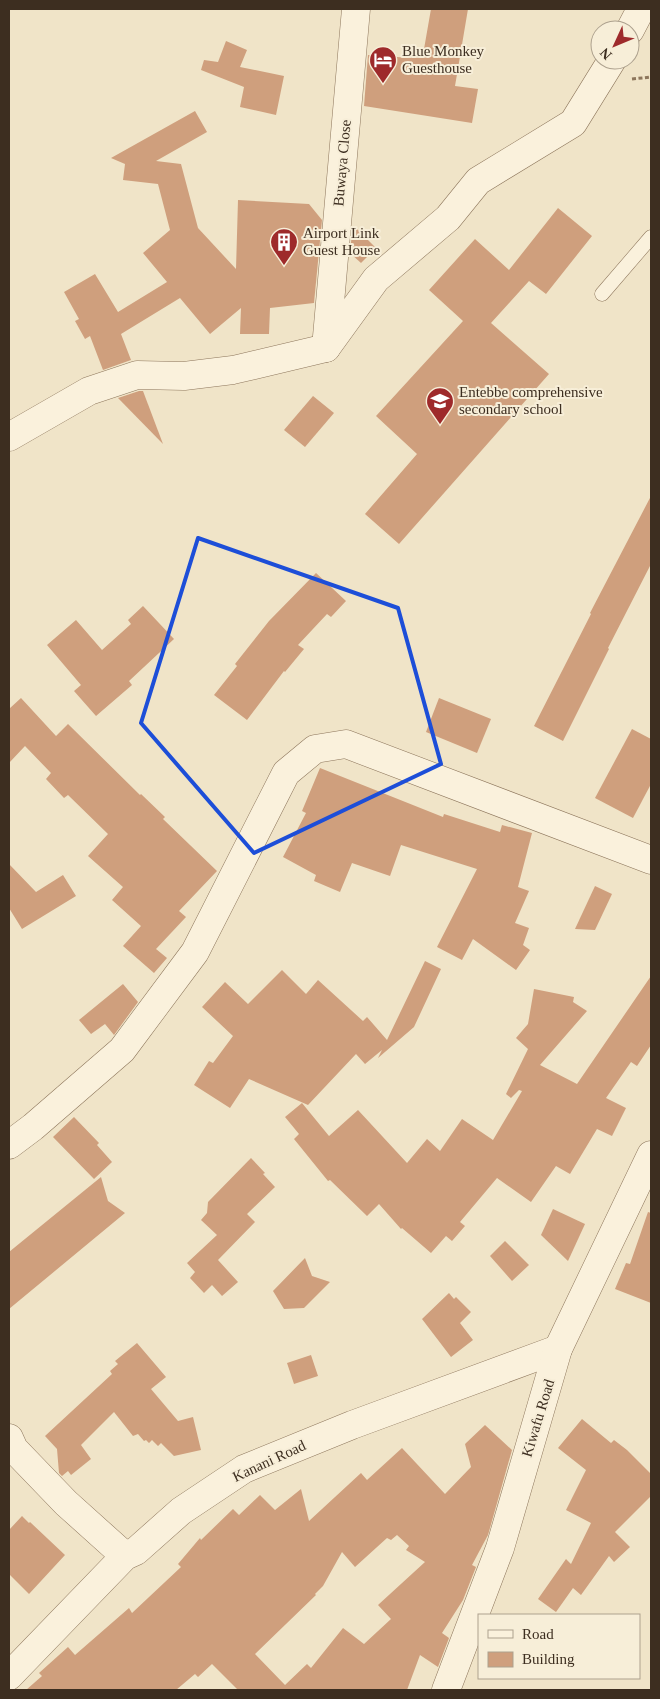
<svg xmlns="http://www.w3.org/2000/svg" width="660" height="1699" font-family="'Times New Roman',serif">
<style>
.building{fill:#cf9f7d;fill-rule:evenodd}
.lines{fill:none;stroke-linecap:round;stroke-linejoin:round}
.lane-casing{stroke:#8d765c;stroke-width:15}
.street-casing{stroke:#8d765c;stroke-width:29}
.path{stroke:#8d765c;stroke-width:3;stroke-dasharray:4 2.5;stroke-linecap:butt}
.lane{stroke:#faf1dc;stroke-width:14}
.street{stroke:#faf1dc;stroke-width:28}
.marked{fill:none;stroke:#1d4ed8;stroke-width:4;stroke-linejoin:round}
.labels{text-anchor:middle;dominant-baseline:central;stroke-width:4;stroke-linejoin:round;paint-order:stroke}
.poi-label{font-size:15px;fill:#3d2e20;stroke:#f7eed8;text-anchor:start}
.street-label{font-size:15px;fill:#3d2e20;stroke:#f7eed8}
</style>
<rect width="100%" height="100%" fill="#f0e4c8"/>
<g class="building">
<path d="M431,9H468L455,86L478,89L472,123L364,106L368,55L411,58L413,47L424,49Z"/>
<path d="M226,41L247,50L240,67L284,76L276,115L240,107L244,87L201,70L204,60L218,62Z"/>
<path d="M195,111L207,132L156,161L181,164L198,228L236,269L238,200L309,204L322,220L314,303L270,308L269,334H240L241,308L210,334L180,298L121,334L131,360L103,370L90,336L85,339L75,321L79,319L64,292L95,274L118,312L167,282L143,253L170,230L158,184L123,180L125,164L111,158Z"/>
<path d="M558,208L592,236L546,294L529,281L491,323L549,374L399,544L365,514L417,454L376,416L463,321L429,290L475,239L509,270Z"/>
<path d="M356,228L376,248L361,263L350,253L352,232Z"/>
<path d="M139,391H143L163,444L118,398Z"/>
<path d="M313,396L334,413L305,447L284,430Z"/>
<path d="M651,496V564L608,648L609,649L563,741L534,726L591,614L590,613Z"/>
<path d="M316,573L346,601L331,617L327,614L298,645L304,649L285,672L284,671L247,720L214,695L237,666L235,664L269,621Z"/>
<path d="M143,606L174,639L129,681L132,685L96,716L74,691L81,685L47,645L76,620L102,650L131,624L128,620Z"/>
<path d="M21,698L56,736L68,724L140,795L141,794L165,817L163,819L217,871L179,911L186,917L156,949L167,958L154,973L123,946L141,926L112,900L123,887L88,856L108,834L68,795L64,798L46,779L51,773L25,746L9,763V709Z"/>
<path d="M439,698L491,719L477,753L426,732Z"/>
<path d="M632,729L651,739V784L633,818L595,798Z"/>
<path d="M320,768L443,817L444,814L500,832L502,825L532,833L518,887L529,891L515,923L529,928L523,945L530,950L516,970L473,939L462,960L437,947L477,869L401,845L390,876L352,863L340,892L314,881L316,875L283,857L306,813L302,811Z"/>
<path d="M9,864L36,892L63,875L76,896L22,929L9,908Z"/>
<path d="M595,886L612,894L595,930L575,929Z"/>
<path d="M425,961L441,969L414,1027L378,1058L382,1050L365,1064L356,1054L308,1105L249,1079L230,1108L194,1085L209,1061L213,1063L233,1036L202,1007L225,982L248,1004L282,970L306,994L318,980L363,1021L367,1017L387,1040Z"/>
<path d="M651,976V1045L637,1066L631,1062L606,1098L626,1108L612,1136L597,1129L570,1174L556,1166L531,1202L497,1178L460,1222L465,1226L452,1241L446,1236L431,1253L402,1228L401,1229L379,1204L367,1216L330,1180L328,1181L294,1139L299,1134L285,1117L302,1103L329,1136L358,1110L407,1163L427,1139L440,1151L462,1119L493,1140L522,1091L519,1090L511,1098L506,1094L528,1049L516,1038L528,1024L534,989L574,997L573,1002L587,1011L540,1065L577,1084Z"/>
<path d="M123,984L138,1002L114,1035L105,1024L91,1034L79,1020Z"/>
<path d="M74,1117L99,1143L97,1145L112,1162L94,1179L53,1137Z"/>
<path d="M251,1158L265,1173L263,1174L275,1187L247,1214L255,1222L218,1260L238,1282L222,1296L212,1285L204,1293L190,1278L195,1272L187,1263L217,1235L201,1220L207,1213L208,1202Z"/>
<path d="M101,1177L108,1201L125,1213L9,1309V1252Z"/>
<path d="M553,1209L585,1224L568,1261L541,1235Z"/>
<path d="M648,1212L651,1213V1303L615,1289L626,1263L630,1264Z"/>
<path d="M505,1241L529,1265L512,1281L490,1256Z"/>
<path d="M305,1258L312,1276L330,1282L304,1308L284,1309L273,1291Z"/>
<path d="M449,1293L454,1299L456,1297L471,1312L460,1323L473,1340L451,1357L422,1319Z"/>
<path d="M137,1343L166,1377L151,1389L178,1421L193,1417L201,1450L174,1456L161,1443L158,1446L152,1440L149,1443L146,1440L144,1441L138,1434L133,1436L114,1412L81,1445L91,1459L71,1475L68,1471L62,1476L59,1473L57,1449L45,1436L112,1374L110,1371L118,1364L115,1361Z"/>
<path d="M311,1355L318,1376L294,1384L287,1363Z"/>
<path d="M582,1419L611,1443L614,1440L627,1450L651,1474V1496L615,1532L630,1547L614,1562L609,1556L581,1595L573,1588L556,1612L538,1599L566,1559L571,1564L591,1523L566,1510L586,1470L558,1448Z"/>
<path d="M485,1425L512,1450L488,1535L472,1565L476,1567L463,1600L442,1633L449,1638L438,1667L420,1655L407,1690H238L212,1664L198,1677L195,1674L176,1690H26L42,1676L39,1673L68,1647L75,1655L129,1608L132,1613L181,1567L178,1564L200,1538L201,1540L233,1509L239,1515L260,1495L275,1510L301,1489L309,1521L361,1473L367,1480L402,1448L445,1494L471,1467L465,1444ZM397,1535L409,1546L406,1550L425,1562L378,1605L391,1619L364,1644L343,1628L311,1668L307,1664L285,1685L255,1654L316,1595L315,1594L323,1586L342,1552L355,1567L387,1538L391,1540Z"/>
<path d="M22,1516L29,1523L30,1522L65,1555L29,1594L9,1574V1530Z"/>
</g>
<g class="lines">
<g class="lane-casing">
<path id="lane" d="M602,294L651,237"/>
</g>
<g class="street-casing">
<g id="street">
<path d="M630,30L641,9"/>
<path d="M326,348L356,9"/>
<path d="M9,437L89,391L137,375L184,376L233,370L326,348L376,279L448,218L478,181L573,123L612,60"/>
<path d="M9,1145L33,1127L122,1050L195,952L286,773L315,749L346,744L651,860"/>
<path d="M9,1438L14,1449L66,1503L125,1556"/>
<path d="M9,1676L125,1556L136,1551L181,1511L244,1469L352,1425L558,1349"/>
<path d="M446,1690L500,1548L558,1349L651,1155"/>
</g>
</g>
<path class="path" d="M632,79L651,77"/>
<use href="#lane" class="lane"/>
<use href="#street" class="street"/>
</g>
<path class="marked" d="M198,538L398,608L441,764L254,853L141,723Z"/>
<defs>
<g id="hotel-pin" transform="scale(1.4375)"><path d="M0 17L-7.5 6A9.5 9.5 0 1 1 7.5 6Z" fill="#9e2a2b" stroke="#f7eed8"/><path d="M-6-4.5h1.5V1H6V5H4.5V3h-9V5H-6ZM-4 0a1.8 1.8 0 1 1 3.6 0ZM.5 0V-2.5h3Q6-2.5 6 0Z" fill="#fff"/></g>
<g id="building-pin" transform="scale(1.4375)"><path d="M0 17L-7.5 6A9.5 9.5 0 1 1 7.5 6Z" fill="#9e2a2b" stroke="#f7eed8"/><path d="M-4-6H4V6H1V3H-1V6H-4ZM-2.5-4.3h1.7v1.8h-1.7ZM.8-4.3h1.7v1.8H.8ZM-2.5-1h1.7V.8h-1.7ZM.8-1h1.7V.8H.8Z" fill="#fff"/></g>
<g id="school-pin" transform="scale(1.4375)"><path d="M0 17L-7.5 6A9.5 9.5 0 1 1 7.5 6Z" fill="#9e2a2b" stroke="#f7eed8"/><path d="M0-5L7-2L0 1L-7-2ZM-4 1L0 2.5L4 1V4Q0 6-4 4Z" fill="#fff"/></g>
</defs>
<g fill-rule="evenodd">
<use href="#hotel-pin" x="383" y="60"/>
<use href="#building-pin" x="284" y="242"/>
<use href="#school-pin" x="440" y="401"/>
</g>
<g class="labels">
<g class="poi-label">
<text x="402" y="51">Blue Monkey<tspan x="402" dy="17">Guesthouse</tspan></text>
<text x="303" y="233">Airport Link<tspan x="303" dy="17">Guest House</tspan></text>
<text x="459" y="392">Entebbe comprehensive<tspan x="459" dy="17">secondary school</tspan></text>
</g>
<g class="street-label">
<text transform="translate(342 163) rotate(-85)">Buwaya Close</text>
<text transform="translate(538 1418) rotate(-73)">Kiwafu Road</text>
<text transform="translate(269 1461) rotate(-25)">Kanani Road</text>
</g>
</g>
<rect width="660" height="1699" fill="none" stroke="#3d2e20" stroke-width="20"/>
<rect x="478" y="1614" width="162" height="65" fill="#f7eed8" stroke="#ada18e"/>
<rect x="488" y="1630" width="25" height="8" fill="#faf1dc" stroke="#ada18e"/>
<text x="522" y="1639" font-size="15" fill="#3d2e20">Road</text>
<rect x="488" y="1652" width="25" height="15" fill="#cf9f7d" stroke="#ada18e"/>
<text x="522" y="1664" font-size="15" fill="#3d2e20">Building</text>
<g transform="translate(615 45) rotate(226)"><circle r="24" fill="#f7eed8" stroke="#ada18e"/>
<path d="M0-4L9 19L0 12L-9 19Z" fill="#9e2a2b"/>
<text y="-8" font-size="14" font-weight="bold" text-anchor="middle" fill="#3d2e20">N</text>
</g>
</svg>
